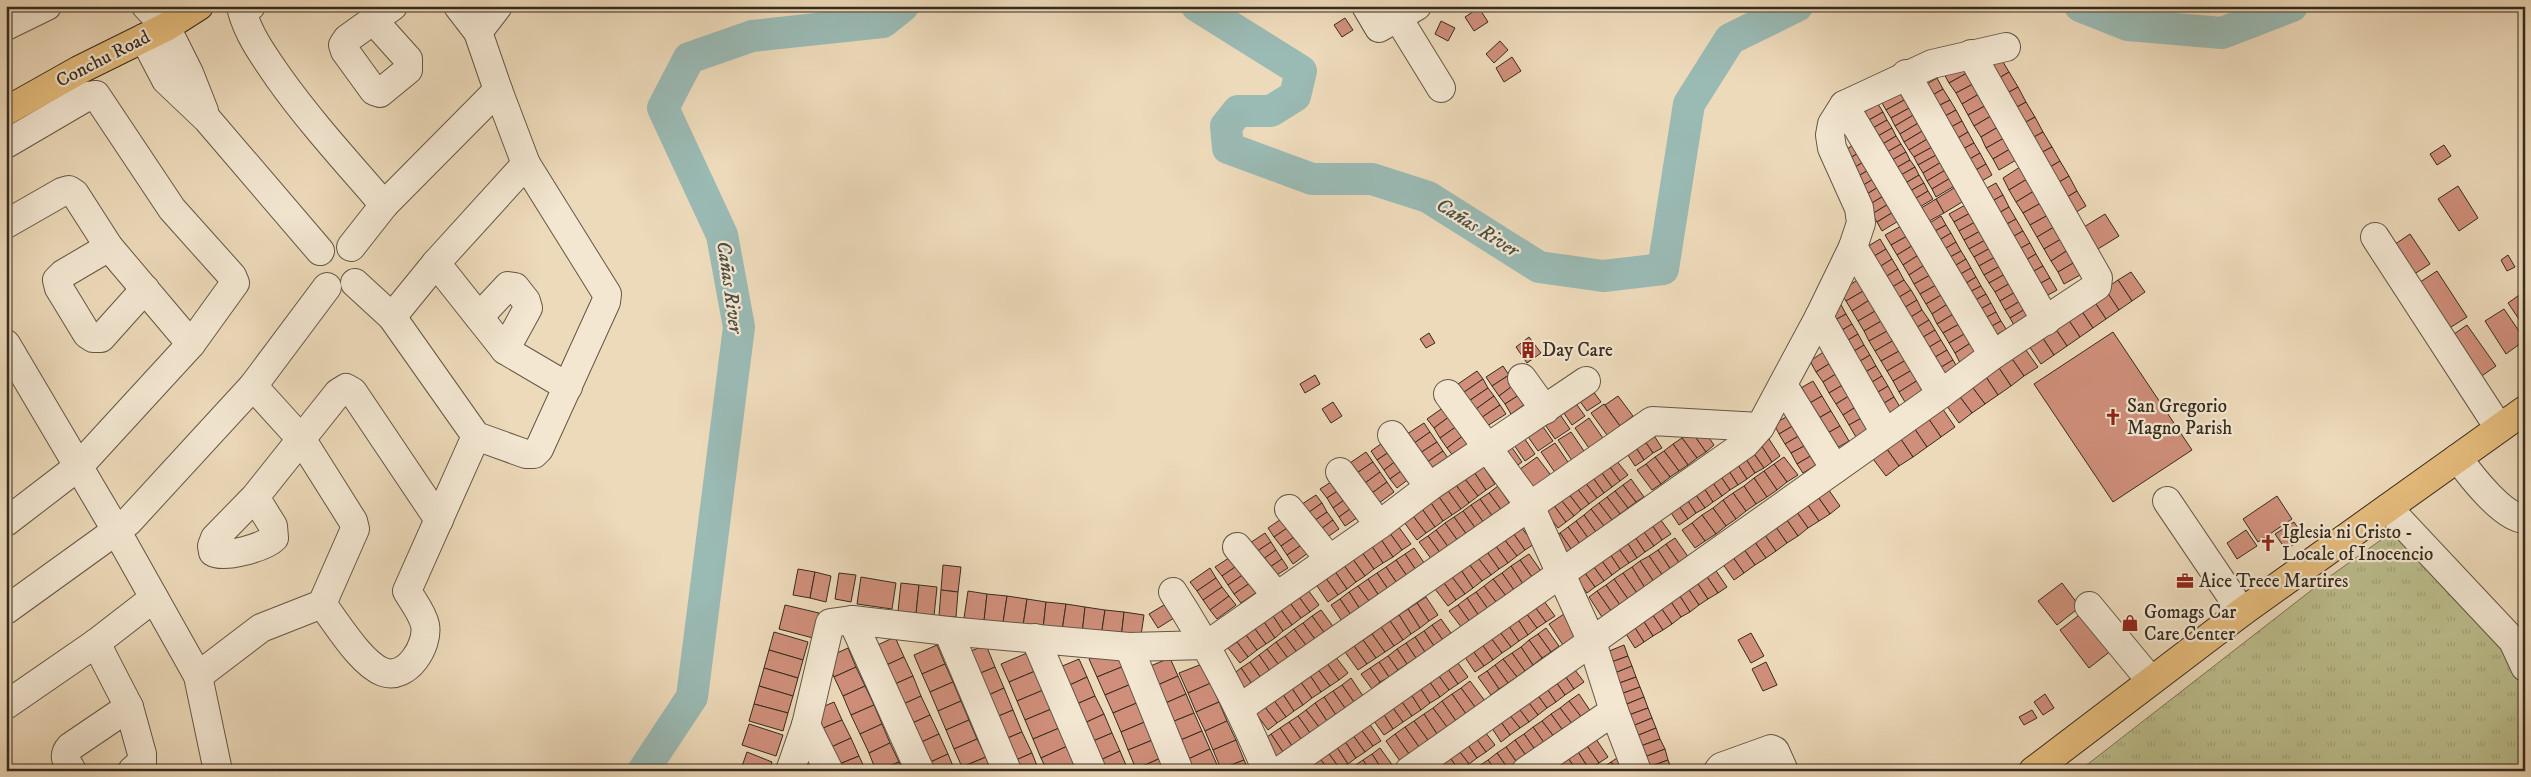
<svg xmlns="http://www.w3.org/2000/svg" width="2531" height="777" font-family="'IM FELL DW Pica',serif">
<style>
.grass{fill:url(#grass-tufts);stroke:#787456}
.lines{fill:none;stroke-linecap:round;stroke-linejoin:round}
.river{stroke:#9abab4;stroke-width:32}
.building{fill:#d08f7b;stroke:#352b1e}
.minor-casing{stroke:#635745;stroke-width:30}
.major-casing{stroke:#352b1e;stroke-width:30}
.minor{stroke:#f3e7d2;stroke-width:28}
.major{stroke:#e6bd7d;stroke-width:28}
.labels{text-anchor:middle;dominant-baseline:central;stroke-width:4.5;stroke-linejoin:round;paint-order:stroke}
.street-label{font-size:19px;fill:#352b1e;stroke:#f3e7d2}
.poi-label{font-size:19px;fill:#352b1e;stroke:#f3e7d2;text-anchor:start}
.water-label{font-size:20px;font-style:italic;fill:#4e4f44;stroke:#f3e7d2}
</style>
<defs>
<pattern id="grass-tufts" width="24" height="20" patternUnits="userSpaceOnUse" patternTransform="scale(1.25)"><rect width="24" height="20" fill="#bcbe8d"/><path d="M3 7l-1-3M5 7V3M7 7l1-3M15 17l-1-3M17 17v-4M19 17l1-3" fill="none" stroke="#a2a379"/></pattern>
</defs>
<rect width="100%" height="100%" fill="#eddaba"/>
<filter id="stains"><feTurbulence type="fractalNoise" baseFrequency=".004" numOctaves="4"/><feColorMatrix values="0 0 0 0 .2 0 0 0 0 .09 0 0 0 0 .02 0 0 0 .5 -.17"/></filter>
<radialGradient id="worn" r=".72"><stop offset=".6" stop-color="#630" stop-opacity="0"/><stop offset="1" stop-color="#630" stop-opacity=".3"/></radialGradient>
<path class="grass" d="M2406,522L2525,644V771H2079L2322,582Z"/>
<g class="lines">
<g class="river">
<path d="M1197,6L1301,71L1295,96L1271,111H1238L1226,126L1228,148L1312,179H1372L1428,197L1539,267L1603,276L1663,269L1689,104L1730,39L1797,6"/>
<path d="M2080,6L2128,25L2222,33L2292,6"/>
<path d="M643,771L692,697L739,327L722,235L663,108L689,58L752,36L883,22L903,6"/>
</g>
</g>
<g class="building">
<path d="M1479,8L1488,22L1474,31L1465,17Z"/>
<path d="M1345,18L1353,30L1342,37L1334,25Z"/>
<path d="M1441,21L1455,28L1448,41L1435,34Z"/>
<path d="M1500,41L1508,50L1494,63L1486,54Z"/>
<path d="M1512,57L1521,71L1504,82L1496,68Z"/>
<path d="M2000,57L2009,72L1991,83L1982,68Z"/>
<path d="M1961,62L1967,73L1949,83L1943,72Z"/>
<path d="M2009,72L2018,87L1999,98L1991,83Z"/>
<path d="M1967,73L1973,84L1956,93L1949,83Z"/>
<path d="M1937,78L1943,89L1926,99L1920,88Z"/>
<path d="M1973,84L1979,94L1962,104L1956,93Z"/>
<path d="M2018,87L2026,102L2008,112L1999,98Z"/>
<path d="M1943,89L1950,100L1932,109L1926,99Z"/>
<path d="M1902,91L1906,99L1886,110L1882,103Z"/>
<path d="M1979,94L1985,106L1968,115L1962,104Z"/>
<path d="M1906,99L1911,107L1891,118L1886,110Z"/>
<path d="M1950,100L1956,110L1938,120L1932,109Z"/>
<path d="M2026,102L2035,117L2017,127L2008,112Z"/>
<path d="M1878,104L1883,112L1862,124L1857,116Z"/>
<path d="M1985,106L1991,116L1974,126L1968,115Z"/>
<path d="M1911,107L1915,114L1895,126L1891,118Z"/>
<path d="M1956,110L1962,121L1944,131L1938,120Z"/>
<path d="M1883,112L1887,120L1866,132L1862,124Z"/>
<path d="M1915,114L1920,122L1900,134L1895,126Z"/>
<path d="M1991,116L1998,127L1981,137L1974,126Z"/>
<path d="M2035,117L2043,132L2025,142L2017,127Z"/>
<path d="M1887,120L1892,128L1871,140L1866,132Z"/>
<path d="M1962,121L1968,132L1951,142L1944,131Z"/>
<path d="M1920,122L1924,130L1904,142L1900,134Z"/>
<path d="M1998,127L2004,138L1986,148L1981,137Z"/>
<path d="M1892,128L1896,136L1876,148L1871,140Z"/>
<path d="M1924,130L1929,138L1909,150L1904,142Z"/>
<path d="M1968,132L1974,143L1957,152L1951,142Z"/>
<path d="M2043,132L2052,147L2033,157L2025,142Z"/>
<path d="M1896,136L1901,144L1880,156L1876,148Z"/>
<path d="M1929,138L1934,146L1914,157L1909,150Z"/>
<path d="M2004,138L2010,149L1993,159L1986,148Z"/>
<path d="M1974,143L1980,153L1963,163L1957,152Z"/>
<path d="M1855,144L1860,152L1842,163L1837,155Z"/>
<path d="M1901,144L1906,152L1885,164L1880,156Z"/>
<path d="M2444,145L2451,156L2437,165L2430,154Z"/>
<path d="M1934,146L1938,154L1918,165L1914,157Z"/>
<path d="M2052,147L2060,161L2042,172L2033,157Z"/>
<path d="M2010,149L2016,160L1999,170L1993,159Z"/>
<path d="M1860,152L1865,161L1847,172L1842,163Z"/>
<path d="M1906,152L1910,160L1889,172L1885,164Z"/>
<path d="M1980,153L1986,164L1969,174L1963,163Z"/>
<path d="M1938,154L1943,161L1923,173L1918,165Z"/>
<path d="M1910,160L1915,167L1894,179L1889,172Z"/>
<path d="M1865,161L1870,169L1852,180L1847,172Z"/>
<path d="M1943,161L1947,169L1927,181L1923,173Z"/>
<path d="M2060,161L2069,176L2051,187L2042,172Z"/>
<path d="M1986,164L1992,175L1975,185L1969,174Z"/>
<path d="M1915,167L1919,175L1899,187L1894,179Z"/>
<path d="M2020,167L2027,179L2009,190L2003,178Z"/>
<path d="M1870,169L1875,178L1857,189L1852,180Z"/>
<path d="M1947,169L1952,177L1932,189L1927,181Z"/>
<path d="M1919,175L1924,183L1903,195L1899,187Z"/>
<path d="M2069,176L2077,191L2059,202L2051,187Z"/>
<path d="M1952,177L1956,185L1936,197L1932,189Z"/>
<path d="M1875,178L1880,186L1862,197L1857,189Z"/>
<path d="M2027,179L2034,191L2016,202L2009,190Z"/>
<path d="M1924,183L1928,191L1908,203L1903,195Z"/>
<path d="M1996,183L2003,195L1985,205L1978,193Z"/>
<path d="M1959,185L1967,199L1944,213L1936,199Z"/>
<path d="M1880,186L1885,195L1867,206L1862,197Z"/>
<path d="M2458,186L2478,218L2459,231L2438,199Z"/>
<path d="M1928,191L1933,199L1913,211L1908,203Z"/>
<path d="M2034,191L2041,203L2023,213L2016,202Z"/>
<path d="M2077,191L2086,206L2068,217L2059,202Z"/>
<path d="M1885,195L1890,203L1872,214L1867,206Z"/>
<path d="M2003,195L2009,207L1992,217L1985,205Z"/>
<path d="M1936,199L1944,213L1920,226L1913,213Z"/>
<path d="M1890,203L1895,211L1877,222L1872,214Z"/>
<path d="M2041,203L2048,215L2030,225L2023,213Z"/>
<path d="M1967,204L1972,212L1954,222L1949,214Z"/>
<path d="M2009,207L2016,219L1998,229L1992,217Z"/>
<path d="M1895,211L1900,220L1882,231L1877,222Z"/>
<path d="M1972,212L1977,221L1959,231L1954,222Z"/>
<path d="M2105,214L2119,236L2093,252L2079,230Z"/>
<path d="M2048,215L2054,227L2037,237L2030,225Z"/>
<path d="M1941,216L1946,225L1928,235L1923,227Z"/>
<path d="M2016,219L2023,231L2005,241L1998,229Z"/>
<path d="M1977,221L1982,230L1964,240L1959,231Z"/>
<path d="M1903,225L1909,235L1891,245L1885,235Z"/>
<path d="M1946,225L1951,233L1933,244L1928,235Z"/>
<path d="M2054,227L2061,239L2044,249L2037,237Z"/>
<path d="M1982,230L1987,239L1969,249L1964,240Z"/>
<path d="M2023,231L2030,243L2012,253L2005,241Z"/>
<path d="M1951,233L1956,242L1938,253L1933,244Z"/>
<path d="M2410,234L2430,264L2408,278L2388,249Z"/>
<path d="M1909,235L1915,244L1897,255L1891,245Z"/>
<path d="M1880,239L1886,249L1866,261L1860,251Z"/>
<path d="M1987,239L1992,247L1974,257L1969,249Z"/>
<path d="M2061,239L2068,250L2051,261L2044,249Z"/>
<path d="M1956,242L1961,251L1943,261L1938,253Z"/>
<path d="M2030,243L2036,254L2019,264L2012,253Z"/>
<path d="M1915,244L1920,254L1903,265L1897,255Z"/>
<path d="M1992,247L1997,256L1979,266L1974,257Z"/>
<path d="M1886,249L1892,259L1873,271L1866,261Z"/>
<path d="M2068,250L2075,262L2058,272L2051,261Z"/>
<path d="M1961,251L1966,259L1948,270L1943,261Z"/>
<path d="M1920,254L1926,264L1909,275L1903,265Z"/>
<path d="M2036,254L2043,266L2025,276L2019,264Z"/>
<path d="M2508,255L2515,267L2507,271L2501,260Z"/>
<path d="M1997,256L2002,265L1984,275L1979,266Z"/>
<path d="M1892,259L1898,269L1879,281L1873,271Z"/>
<path d="M1966,259L1971,268L1952,279L1948,270Z"/>
<path d="M2075,262L2082,274L2064,284L2058,272Z"/>
<path d="M1926,264L1932,274L1914,284L1909,275Z"/>
<path d="M2002,265L2007,273L1989,283L1984,275Z"/>
<path d="M2043,266L2050,278L2032,288L2025,276Z"/>
<path d="M1971,268L1976,277L1958,288L1952,279Z"/>
<path d="M1898,269L1904,280L1884,292L1879,281Z"/>
<path d="M2437,271L2467,317L2440,334L2411,288Z"/>
<path d="M2131,272L2145,292L2132,301L2118,280Z"/>
<path d="M2007,273L2012,282L1995,292L1989,283Z"/>
<path d="M1932,274L1938,284L1920,294L1914,284Z"/>
<path d="M1976,277L1981,286L1962,296L1958,288Z"/>
<path d="M2050,278L2057,290L2039,300L2032,288Z"/>
<path d="M1859,279L1865,290L1846,301L1840,291Z"/>
<path d="M1904,280L1911,290L1891,302L1884,292Z"/>
<path d="M2118,280L2132,301L2119,310L2105,289Z"/>
<path d="M2012,282L2017,291L2000,301L1995,292Z"/>
<path d="M1938,284L1943,294L1926,304L1920,294Z"/>
<path d="M1981,286L1986,294L1967,305L1962,296Z"/>
<path d="M2105,289L2119,310L2106,319L2092,298Z"/>
<path d="M1865,290L1871,299L1852,311L1846,301Z"/>
<path d="M1911,290L1917,300L1897,312L1891,302Z"/>
<path d="M2017,291L2022,300L2005,310L2000,301Z"/>
<path d="M2525,291V328L2508,303Z"/>
<path d="M1943,294L1949,303L1932,314L1926,304Z"/>
<path d="M1986,294L1991,303L1972,314L1967,305Z"/>
<path d="M2092,298L2106,319L2093,328L2079,307Z"/>
<path d="M1871,299L1877,310L1858,321L1852,311Z"/>
<path d="M1917,300L1922,310L1903,322L1897,312Z"/>
<path d="M2022,300L2027,308L2010,318L2005,310Z"/>
<path d="M1840,303L1846,314L1828,324Z"/>
<path d="M1949,303L1955,313L1937,324L1932,314Z"/>
<path d="M1991,303L1996,312L1978,322L1972,314Z"/>
<path d="M2079,307L2093,328L2080,337L2066,316Z"/>
<path d="M2027,308L2032,317L2015,327L2010,318Z"/>
<path d="M2504,309L2525,340L2506,354L2485,321Z"/>
<path d="M1877,310L1883,320L1864,331L1858,321Z"/>
<path d="M1922,310L1929,320L1909,332L1903,322Z"/>
<path d="M1996,312L2001,321L1983,331L1978,322Z"/>
<path d="M1955,313L1961,323L1943,333L1937,324Z"/>
<path d="M1846,314L1852,324L1834,335L1828,324Z"/>
<path d="M2066,316L2080,337L2067,346L2053,325Z"/>
<path d="M1883,320L1889,330L1869,341L1864,331Z"/>
<path d="M1929,320L1935,330L1915,342L1909,332Z"/>
<path d="M2001,321L2006,329L1988,340L1983,331Z"/>
<path d="M1961,323L1966,333L1949,343L1943,333Z"/>
<path d="M1852,324L1858,334L1840,345L1834,335Z"/>
<path d="M2053,325L2067,346L2054,355L2040,334Z"/>
<path d="M2467,325L2496,366L2473,382L2444,341Z"/>
<path d="M1889,330L1894,340L1875,351L1869,341Z"/>
<path d="M1935,330L1941,340L1921,352L1915,342Z"/>
<path d="M2113,332L2192,450L2113,502L2034,384Z"/>
<path d="M1429,333L1435,343L1426,348L1420,339Z"/>
<path d="M1966,333L1972,342L1955,353L1949,343Z"/>
<path d="M1858,334L1864,345L1846,356L1840,345Z"/>
<path d="M2040,334L2054,355L2041,364L2027,343Z"/>
<path d="M1529,337L1541,353L1527,363L1516,347Z"/>
<path d="M1894,340L1901,350L1881,361L1875,351Z"/>
<path d="M1941,340L1947,350L1927,362L1921,352Z"/>
<path d="M1972,342L1978,352L1960,363L1955,353Z"/>
<path d="M1864,345L1870,355L1852,366L1846,356Z"/>
<path d="M2023,346L2038,367L2024,376L2010,356Z"/>
<path d="M1901,350L1906,360L1887,371L1881,361Z"/>
<path d="M1947,350L1953,360L1933,372L1927,362Z"/>
<path d="M1825,351L1832,362L1816,372L1810,361Z"/>
<path d="M1870,355L1876,366L1858,376L1852,366Z"/>
<path d="M2010,356L2024,376L2011,386L1997,365Z"/>
<path d="M1906,360L1912,370L1893,381L1887,371Z"/>
<path d="M1953,360L1959,370L1939,382L1933,372Z"/>
<path d="M1832,362L1839,372L1823,382L1816,372Z"/>
<path d="M1997,365L2011,386L1998,395L1984,374Z"/>
<path d="M1503,366L1509,375L1492,386L1486,377Z"/>
<path d="M1876,366L1882,376L1864,387L1858,376Z"/>
<path d="M1912,370L1918,380L1899,392L1893,381Z"/>
<path d="M1477,371L1483,379L1460,395L1455,386Z"/>
<path d="M1839,372L1846,383L1829,393L1823,382Z"/>
<path d="M1984,374L1998,395L1985,404L1970,384Z"/>
<path d="M1315,375L1320,384L1305,393L1300,384Z"/>
<path d="M1509,375L1515,384L1499,396L1492,386Z"/>
<path d="M1882,376L1888,386L1870,397L1864,387Z"/>
<path d="M1483,379L1488,388L1466,403L1460,395Z"/>
<path d="M1918,380L1924,390L1905,402L1899,392Z"/>
<path d="M1813,381L1822,396L1801,408L1792,393Z"/>
<path d="M1587,383L1601,402L1587,411L1574,393Z"/>
<path d="M1846,383L1852,394L1836,404L1829,393Z"/>
<path d="M1515,384L1522,393L1505,404L1499,396Z"/>
<path d="M1970,384L1985,404L1972,413L1957,393Z"/>
<path d="M1888,386L1894,397L1876,408L1870,397Z"/>
<path d="M1488,388L1494,396L1472,412L1466,403Z"/>
<path d="M1522,393L1528,402L1511,414L1505,404Z"/>
<path d="M1957,393L1972,413L1959,423L1944,402Z"/>
<path d="M1569,394L1585,416L1572,425L1557,403Z"/>
<path d="M1852,394L1859,405L1843,415L1836,404Z"/>
<path d="M1494,396L1500,405L1478,420L1472,412Z"/>
<path d="M1618,396L1633,416L1620,426L1605,405Z"/>
<path d="M1822,396L1831,411L1810,423L1801,408Z"/>
<path d="M1894,397L1900,407L1882,418L1876,408Z"/>
<path d="M1333,402L1342,416L1331,423L1322,409Z"/>
<path d="M1604,404L1620,426L1607,435L1591,413Z"/>
<path d="M1500,405L1506,414L1484,428L1478,420Z"/>
<path d="M1859,405L1865,416L1849,425L1843,415Z"/>
<path d="M1940,405L1955,427L1941,437L1926,415Z"/>
<path d="M1554,406L1570,429L1555,439L1539,416Z"/>
<path d="M1444,407L1450,416L1434,428L1427,419Z"/>
<path d="M1831,411L1840,426L1819,438L1810,423Z"/>
<path d="M1791,414L1796,424L1779,434L1774,424Z"/>
<path d="M1926,415L1941,437L1927,447L1912,425Z"/>
<path d="M1450,416L1457,426L1440,438L1434,428Z"/>
<path d="M1865,416L1872,427L1856,437L1849,425Z"/>
<path d="M1536,417L1553,441L1538,451L1522,428Z"/>
<path d="M1589,418L1605,441L1591,451L1575,428Z"/>
<path d="M1424,423L1430,432L1410,446L1404,436Z"/>
<path d="M1796,424L1802,434L1785,444L1779,434Z"/>
<path d="M1700,425L1714,445L1706,452L1691,431Z"/>
<path d="M1912,425L1927,447L1913,457L1898,435Z"/>
<path d="M1457,426L1464,435L1447,448L1440,438Z"/>
<path d="M1840,426L1849,441L1828,453L1819,438Z"/>
<path d="M1651,431L1662,448L1653,453L1642,437Z"/>
<path d="M1691,431L1706,452L1697,458L1682,438Z"/>
<path d="M1430,432L1437,442L1417,455L1410,446Z"/>
<path d="M1520,432L1535,454L1525,461L1510,439Z"/>
<path d="M1571,432L1586,454L1573,462L1558,440Z"/>
<path d="M1802,434L1808,444L1791,453L1785,444Z"/>
<path d="M1464,435L1471,445L1454,457L1447,448Z"/>
<path d="M1898,435L1913,457L1899,466L1884,445Z"/>
<path d="M1767,436L1780,456L1772,462L1759,442Z"/>
<path d="M1642,437L1653,453L1644,460L1633,443Z"/>
<path d="M1682,438L1697,458L1688,465L1673,444Z"/>
<path d="M1388,439L1395,448L1377,460L1371,451Z"/>
<path d="M1506,439L1522,462L1511,470L1495,447Z"/>
<path d="M1437,442L1443,451L1423,465L1417,455Z"/>
<path d="M1759,442L1772,462L1764,468L1750,448Z"/>
<path d="M1555,443L1570,465L1556,474L1541,452Z"/>
<path d="M1633,443L1644,460L1635,466L1624,449Z"/>
<path d="M1673,444L1688,465L1679,471L1664,451Z"/>
<path d="M1808,444L1814,454L1797,464L1791,453Z"/>
<path d="M1884,445L1899,466L1886,476L1870,455Z"/>
<path d="M1395,448L1401,457L1384,470L1377,460Z"/>
<path d="M1750,448L1764,468L1755,473L1742,453Z"/>
<path d="M1443,451L1450,461L1430,475L1423,465Z"/>
<path d="M1664,451L1679,471L1670,477L1655,457Z"/>
<path d="M1366,452L1373,462L1354,475L1347,465Z"/>
<path d="M1742,453L1755,473L1747,479L1734,459Z"/>
<path d="M1611,454L1628,475L1620,481L1604,459Z"/>
<path d="M1814,454L1819,463L1803,473L1797,464Z"/>
<path d="M1401,457L1408,466L1390,479L1384,470Z"/>
<path d="M1537,457L1553,478L1531,494L1516,472Z"/>
<path d="M1655,457L1670,477L1661,484L1646,464Z"/>
<path d="M1784,457L1798,475L1787,482L1774,464Z"/>
<path d="M1604,459L1620,481L1612,487L1596,465Z"/>
<path d="M1734,459L1747,479L1738,485L1725,465Z"/>
<path d="M1373,462L1380,472L1361,486L1354,475Z"/>
<path d="M1646,464L1661,484L1652,490L1637,470Z"/>
<path d="M1774,464L1787,482L1777,490L1764,471Z"/>
<path d="M1596,465L1612,487L1604,493L1588,471Z"/>
<path d="M1725,465L1738,485L1730,490L1717,471Z"/>
<path d="M1408,466L1414,475L1397,488L1390,479Z"/>
<path d="M1483,466L1495,484L1486,490L1474,472Z"/>
<path d="M1588,471L1604,493L1597,498L1581,477Z"/>
<path d="M1717,471L1730,490L1722,496L1708,476Z"/>
<path d="M1764,471L1777,490L1767,497L1754,478Z"/>
<path d="M1380,472L1387,482L1368,496L1361,486Z"/>
<path d="M1474,472L1486,490L1478,496L1465,479Z"/>
<path d="M1708,476L1722,496L1713,502L1700,482Z"/>
<path d="M1339,477L1345,486L1327,498L1320,489Z"/>
<path d="M1581,477L1597,498L1589,504L1573,483Z"/>
<path d="M1754,478L1767,497L1756,504L1744,486Z"/>
<path d="M1465,479L1478,496L1469,503L1456,485Z"/>
<path d="M1631,479L1644,497L1636,502L1623,485Z"/>
<path d="M1387,482L1394,492L1375,506L1368,496Z"/>
<path d="M1700,482L1713,502L1705,508L1691,488Z"/>
<path d="M1573,483L1589,504L1581,510L1565,489Z"/>
<path d="M1456,485L1469,503L1461,509L1448,491Z"/>
<path d="M1623,485L1636,502L1628,508L1615,491Z"/>
<path d="M1345,486L1351,495L1333,508L1327,498Z"/>
<path d="M1498,486L1510,504L1502,511L1489,493Z"/>
<path d="M1744,486L1756,504L1746,511L1733,493Z"/>
<path d="M1826,486L1840,506L1830,514L1816,494Z"/>
<path d="M1691,488L1705,508L1696,513L1683,494Z"/>
<path d="M1565,489L1581,510L1574,516L1557,495Z"/>
<path d="M1448,491L1461,509L1452,515L1439,497Z"/>
<path d="M1615,491L1628,508L1620,514L1607,497Z"/>
<path d="M1489,493L1502,511L1493,517L1480,499Z"/>
<path d="M1733,493L1746,511L1736,519L1723,500Z"/>
<path d="M1683,494L1696,513L1688,519L1674,499Z"/>
<path d="M1816,494L1830,514L1819,521L1805,501Z"/>
<path d="M1316,495L1322,503L1305,515L1299,506Z"/>
<path d="M1351,495L1357,504L1339,517L1333,508Z"/>
<path d="M1557,495L1574,516L1566,522L1550,500Z"/>
<path d="M2277,496L2292,519L2258,542L2243,519Z"/>
<path d="M1439,497L1452,515L1443,521L1431,503Z"/>
<path d="M1607,497L1620,514L1612,520L1599,503Z"/>
<path d="M1480,499L1493,517L1484,523L1471,505Z"/>
<path d="M1674,499L1688,519L1679,525L1666,505Z"/>
<path d="M1550,500L1566,522L1558,528L1542,507Z"/>
<path d="M1723,500L1736,519L1726,526L1713,508Z"/>
<path d="M1805,501L1819,521L1808,528L1794,508Z"/>
<path d="M1322,503L1327,512L1311,523L1305,515Z"/>
<path d="M1431,503L1443,521L1435,527L1422,509Z"/>
<path d="M1599,503L1612,520L1604,526L1591,509Z"/>
<path d="M1357,504L1364,513L1345,526L1339,517Z"/>
<path d="M1471,505L1484,523L1476,529L1463,511Z"/>
<path d="M1713,508L1726,526L1716,534L1702,515Z"/>
<path d="M1794,508L1808,528L1798,536L1784,516Z"/>
<path d="M1422,509L1435,527L1426,533L1413,516Z"/>
<path d="M1591,509L1604,526L1596,532L1584,515Z"/>
<path d="M1463,511L1476,529L1467,535L1454,517Z"/>
<path d="M1327,512L1333,520L1317,532L1311,523Z"/>
<path d="M1287,515L1293,524L1274,537L1268,528Z"/>
<path d="M1584,515L1596,532L1588,538L1576,521Z"/>
<path d="M1702,515L1716,534L1705,541L1692,523Z"/>
<path d="M1413,516L1426,533L1417,540L1404,522Z"/>
<path d="M1658,516L1671,534L1662,540L1650,522Z"/>
<path d="M1784,516L1798,536L1787,543L1773,523Z"/>
<path d="M1454,517L1467,535L1458,541L1445,523Z"/>
<path d="M1333,520L1339,529L1323,540L1317,532Z"/>
<path d="M1576,521L1588,538L1580,544L1568,527Z"/>
<path d="M1650,522L1662,540L1654,546L1641,528Z"/>
<path d="M2294,522L2304,537L2286,550L2275,534Z"/>
<path d="M1445,523L1458,541L1449,548L1436,530Z"/>
<path d="M1692,523L1705,541L1695,548L1682,530Z"/>
<path d="M1773,523L1787,543L1776,551L1762,531Z"/>
<path d="M1293,524L1300,533L1281,546L1274,537Z"/>
<path d="M1398,526L1411,544L1402,550L1389,532Z"/>
<path d="M1521,527L1534,544L1525,550L1513,533Z"/>
<path d="M1568,527L1580,544L1572,550L1560,533Z"/>
<path d="M1641,528L1654,546L1645,552L1633,534Z"/>
<path d="M1436,530L1449,548L1441,554L1428,536Z"/>
<path d="M2246,530L2257,546L2237,559L2227,543Z"/>
<path d="M1762,531L1776,551L1766,558L1752,538Z"/>
<path d="M1389,532L1402,550L1393,557L1380,538Z"/>
<path d="M1265,533L1271,542L1253,554L1247,545Z"/>
<path d="M1300,533L1306,542L1287,555L1281,546Z"/>
<path d="M1513,533L1525,550L1517,556L1504,539Z"/>
<path d="M1560,533L1572,550L1564,555L1552,538Z"/>
<path d="M1633,534L1645,552L1637,558L1625,539Z"/>
<path d="M1428,536L1441,554L1432,560L1419,542Z"/>
<path d="M1380,538L1393,557L1383,563L1371,545Z"/>
<path d="M1675,538L1689,558L1680,564L1666,544Z"/>
<path d="M1752,538L1766,558L1755,565L1741,545Z"/>
<path d="M1504,539L1517,556L1508,563L1495,545Z"/>
<path d="M1625,539L1637,558L1629,563L1616,545Z"/>
<path d="M1271,542L1276,550L1259,562L1253,554Z"/>
<path d="M1306,542L1312,550L1293,564L1287,555Z"/>
<path d="M1666,544L1680,564L1671,570L1658,550Z"/>
<path d="M1371,545L1383,563L1374,569L1361,551Z"/>
<path d="M1495,545L1508,563L1499,569L1487,552Z"/>
<path d="M1616,545L1629,563L1620,569L1608,551Z"/>
<path d="M1741,545L1755,565L1744,573L1730,553Z"/>
<path d="M1414,548L1427,567L1418,573L1405,554Z"/>
<path d="M1276,550L1282,559L1264,571L1259,562Z"/>
<path d="M1658,550L1671,570L1663,576L1649,556Z"/>
<path d="M1361,551L1374,569L1365,576L1352,558Z"/>
<path d="M1608,551L1620,569L1612,575L1599,557Z"/>
<path d="M1487,552L1499,569L1491,575L1478,558Z"/>
<path d="M1730,553L1744,573L1734,580L1720,560Z"/>
<path d="M1405,554L1418,573L1409,579L1396,560Z"/>
<path d="M1529,554L1541,571L1532,577L1520,560Z"/>
<path d="M1232,556L1238,565L1222,576L1215,567Z"/>
<path d="M1649,556L1663,576L1654,582L1640,561Z"/>
<path d="M1599,557L1612,575L1604,581L1591,563Z"/>
<path d="M1352,558L1365,576L1356,582L1343,564Z"/>
<path d="M1478,558L1491,575L1482,581L1469,564Z"/>
<path d="M1282,559L1288,568L1270,579L1264,571Z"/>
<path d="M1396,560L1409,579L1399,586L1386,567Z"/>
<path d="M1520,560L1532,577L1523,584L1511,566Z"/>
<path d="M1640,561L1654,582L1645,588L1632,567Z"/>
<path d="M1591,563L1604,581L1595,587L1582,569Z"/>
<path d="M1343,564L1356,582L1347,589L1334,570Z"/>
<path d="M1469,564L1482,581L1473,588L1461,570Z"/>
<path d="M943,565L961,567L958,592L941,590Z"/>
<path d="M1238,565L1244,574L1228,585L1222,576Z"/>
<path d="M1712,565L1727,587L1718,593L1703,571Z"/>
<path d="M1511,566L1523,584L1514,590L1502,573Z"/>
<path d="M1386,567L1399,586L1390,592L1377,573Z"/>
<path d="M1632,567L1645,588L1637,593L1623,573Z"/>
<path d="M1210,568L1216,578L1197,591L1190,582Z"/>
<path d="M798,569L815,572L810,598L793,595Z"/>
<path d="M1582,569L1595,587L1587,593L1574,575Z"/>
<path d="M1334,570L1347,589L1338,595L1325,577Z"/>
<path d="M1461,570L1473,588L1465,594L1452,577Z"/>
<path d="M1703,571L1718,593L1708,599L1694,578Z"/>
<path d="M815,572L831,576L826,602L810,598Z"/>
<path d="M839,573L856,575L851,602L835,599Z"/>
<path d="M1377,573L1390,592L1381,599L1368,579Z"/>
<path d="M1502,573L1514,590L1506,596L1493,579Z"/>
<path d="M1623,573L1637,593L1628,599L1614,579Z"/>
<path d="M1244,574L1250,583L1234,594L1228,585Z"/>
<path d="M861,577L896,583L892,609L857,604Z"/>
<path d="M1325,577L1338,595L1328,602L1315,583Z"/>
<path d="M1452,577L1465,594L1456,600L1444,583Z"/>
<path d="M1216,578L1222,587L1203,600L1197,591Z"/>
<path d="M1694,578L1708,599L1699,605L1685,584Z"/>
<path d="M1368,579L1381,599L1372,605L1358,586Z"/>
<path d="M1493,579L1506,596L1497,603L1484,586Z"/>
<path d="M1614,579L1628,599L1620,605L1606,585Z"/>
<path d="M901,583L919,585L916,614L898,611Z"/>
<path d="M1250,583L1257,592L1241,603L1234,594Z"/>
<path d="M1444,583L1456,600L1448,606L1435,589Z"/>
<path d="M2062,583L2080,607L2057,625L2038,601Z"/>
<path d="M1685,584L1699,605L1690,612L1676,590Z"/>
<path d="M919,585L937,587L934,616L916,614Z"/>
<path d="M1606,585L1620,605L1611,611L1597,591Z"/>
<path d="M1358,586L1372,605L1362,612L1349,592Z"/>
<path d="M1484,586L1497,603L1488,609L1476,592Z"/>
<path d="M1222,587L1229,596L1210,610L1203,600Z"/>
<path d="M941,590L958,592L956,617L939,616Z"/>
<path d="M1308,590L1319,605L1310,612L1299,597Z"/>
<path d="M1676,590L1690,612L1681,617L1667,596Z"/>
<path d="M968,591L987,594L984,621L964,618Z"/>
<path d="M1597,591L1611,611L1602,617L1589,597Z"/>
<path d="M1349,592L1362,612L1353,618L1340,599Z"/>
<path d="M1476,592L1488,609L1479,616L1467,598Z"/>
<path d="M987,594L1007,596L1003,623L984,621Z"/>
<path d="M1007,596L1027,599L1023,626L1003,623Z"/>
<path d="M1229,596L1236,605L1217,619L1210,610Z"/>
<path d="M1667,596L1681,617L1672,624L1657,602Z"/>
<path d="M1299,597L1310,612L1301,618L1290,603Z"/>
<path d="M1426,597L1438,615L1429,621L1417,603Z"/>
<path d="M1541,597L1555,616L1546,622L1532,603Z"/>
<path d="M1467,598L1479,616L1470,622L1458,605Z"/>
<path d="M1027,599L1046,602L1043,629L1023,626Z"/>
<path d="M1340,599L1353,618L1344,624L1331,605Z"/>
<path d="M1046,602L1066,604L1062,631L1043,629Z"/>
<path d="M1169,602L1177,616L1158,628L1149,614Z"/>
<path d="M1657,602L1672,624L1663,630L1648,608Z"/>
<path d="M1290,603L1301,618L1292,625L1281,610Z"/>
<path d="M1417,603L1429,621L1420,628L1408,609Z"/>
<path d="M1532,603L1546,622L1537,628L1523,609Z"/>
<path d="M1066,604L1085,607L1082,634L1062,631Z"/>
<path d="M785,605L819,613L813,638L779,629Z"/>
<path d="M1458,605L1470,622L1462,628L1449,611Z"/>
<path d="M1085,607L1105,610L1101,637L1082,634Z"/>
<path d="M1648,608L1663,630L1653,636L1639,614Z"/>
<path d="M1408,609L1420,628L1411,634L1399,615Z"/>
<path d="M1523,609L1537,628L1528,635L1515,615Z"/>
<path d="M1105,610L1124,612L1121,639L1101,637Z"/>
<path d="M1281,610L1292,625L1283,631L1273,616Z"/>
<path d="M1321,610L1335,629L1326,635L1312,616Z"/>
<path d="M1124,612L1144,615L1140,642L1121,639Z"/>
<path d="M2083,612L2112,650L2089,668L2060,630Z"/>
<path d="M1564,614L1578,634L1563,645L1549,624Z"/>
<path d="M1639,614L1653,636L1644,642L1630,620Z"/>
<path d="M1399,615L1411,634L1403,640L1390,621Z"/>
<path d="M1515,615L1528,635L1519,641L1506,622Z"/>
<path d="M1273,616L1283,631L1275,638L1264,622Z"/>
<path d="M1312,616L1326,635L1317,642L1303,623Z"/>
<path d="M1441,619L1451,633L1443,640L1432,625Z"/>
<path d="M1630,620L1644,642L1635,648L1621,626Z"/>
<path d="M1390,621L1403,640L1394,646L1381,627Z"/>
<path d="M1264,622L1275,638L1266,644L1255,629Z"/>
<path d="M1506,622L1519,641L1511,647L1497,628Z"/>
<path d="M1303,623L1317,642L1308,648L1294,629Z"/>
<path d="M1432,625L1443,640L1434,646L1424,631Z"/>
<path d="M1381,627L1394,646L1385,652L1372,634Z"/>
<path d="M1497,628L1511,647L1502,653L1488,634Z"/>
<path d="M1546,628L1559,646L1551,652L1538,634Z"/>
<path d="M1255,629L1266,644L1257,650L1246,635Z"/>
<path d="M1294,629L1308,648L1299,655L1285,636Z"/>
<path d="M1424,631L1434,646L1425,652L1415,637Z"/>
<path d="M774,632L808,642L803,660L769,650Z"/>
<path d="M1751,633L1764,656L1751,663L1738,640Z"/>
<path d="M1372,634L1385,652L1376,658L1363,640Z"/>
<path d="M1488,634L1502,653L1493,660L1479,640Z"/>
<path d="M1538,634L1551,652L1542,658L1529,640Z"/>
<path d="M1246,635L1257,650L1248,657L1237,642Z"/>
<path d="M1285,636L1299,655L1290,661L1276,642Z"/>
<path d="M895,637L904,657L880,668L871,648Z"/>
<path d="M1415,637L1425,652L1416,658L1406,643Z"/>
<path d="M1363,640L1376,658L1367,664L1354,646Z"/>
<path d="M1479,640L1493,660L1484,666L1470,647Z"/>
<path d="M1529,640L1542,658L1533,665L1521,647Z"/>
<path d="M1237,642L1248,657L1240,663L1228,648Z"/>
<path d="M1276,642L1290,661L1281,668L1267,649Z"/>
<path d="M1406,643L1416,658L1407,664L1397,649Z"/>
<path d="M937,645L945,664L922,674L914,655Z"/>
<path d="M986,645L995,667L971,677L961,655Z"/>
<path d="M1624,645L1628,656L1606,664L1602,654Z"/>
<path d="M1354,646L1367,664L1358,670L1345,652Z"/>
<path d="M1116,647L1124,666L1097,677L1089,659Z"/>
<path d="M1470,647L1484,666L1475,672L1462,653Z"/>
<path d="M1521,647L1533,665L1525,671L1512,653Z"/>
<path d="M848,648L856,667L834,677L826,658Z"/>
<path d="M1267,649L1281,668L1272,674L1259,655Z"/>
<path d="M1397,649L1407,664L1398,670L1388,656Z"/>
<path d="M769,650L803,660L798,678L764,668Z"/>
<path d="M1032,651L1040,669L1009,682L1001,664Z"/>
<path d="M1512,653L1525,671L1517,677L1503,659Z"/>
<path d="M1259,655L1272,674L1263,681L1250,662Z"/>
<path d="M1335,656L1348,673L1339,680L1326,662Z"/>
<path d="M1388,656L1398,670L1389,677L1379,662Z"/>
<path d="M1628,656L1632,666L1610,675L1606,664Z"/>
<path d="M904,657L913,676L888,687L880,668Z"/>
<path d="M1170,658L1178,676L1151,688L1143,669Z"/>
<path d="M1079,659L1087,677L1061,689L1053,670Z"/>
<path d="M1455,659L1468,677L1458,684L1445,665Z"/>
<path d="M1503,659L1517,677L1508,683L1495,665Z"/>
<path d="M1250,662L1263,681L1254,687L1241,668Z"/>
<path d="M1326,662L1339,680L1330,686L1317,668Z"/>
<path d="M1379,662L1389,677L1380,682L1370,668Z"/>
<path d="M1766,662L1777,685L1763,691L1752,669Z"/>
<path d="M945,664L953,682L930,692L922,674Z"/>
<path d="M1202,664L1211,683L1188,693L1179,673Z"/>
<path d="M1445,665L1458,684L1449,690L1436,672Z"/>
<path d="M1495,665L1508,683L1499,689L1487,671Z"/>
<path d="M1124,666L1131,684L1105,695L1097,677Z"/>
<path d="M1572,666L1584,682L1574,689L1563,673Z"/>
<path d="M1632,666L1636,677L1614,685L1610,675Z"/>
<path d="M856,667L865,686L843,696L834,677Z"/>
<path d="M995,667L1004,688L980,699L971,677Z"/>
<path d="M764,668L798,678L793,696L759,686Z"/>
<path d="M1241,668L1254,687L1246,694L1232,675Z"/>
<path d="M1317,668L1330,686L1321,692L1309,674Z"/>
<path d="M1370,668L1380,682L1372,689L1361,674Z"/>
<path d="M1040,669L1048,688L1017,701L1009,682Z"/>
<path d="M1487,671L1499,689L1491,695L1478,677Z"/>
<path d="M1436,672L1449,690L1440,697L1427,678Z"/>
<path d="M1563,673L1574,689L1565,695L1554,679Z"/>
<path d="M1309,674L1321,692L1312,698L1300,681Z"/>
<path d="M913,676L921,696L897,707L888,687Z"/>
<path d="M1178,676L1186,694L1159,706L1151,688Z"/>
<path d="M1087,677L1095,696L1070,707L1061,689Z"/>
<path d="M1636,677L1640,687L1618,695L1614,685Z"/>
<path d="M1351,678L1363,696L1354,702L1342,685Z"/>
<path d="M1427,678L1440,697L1430,703L1418,685Z"/>
<path d="M1554,679L1565,695L1556,702L1545,686Z"/>
<path d="M1300,681L1312,698L1303,705L1291,687Z"/>
<path d="M1470,681L1485,701L1475,707L1461,688Z"/>
<path d="M953,682L961,701L938,711L930,692Z"/>
<path d="M1211,683L1219,702L1196,712L1188,693Z"/>
<path d="M1131,684L1139,702L1113,713L1105,695Z"/>
<path d="M1342,685L1354,702L1345,708L1333,691Z"/>
<path d="M1418,685L1430,703L1421,710L1409,691Z"/>
<path d="M759,686L793,696L788,713L754,704Z"/>
<path d="M865,686L874,705L851,715L843,696Z"/>
<path d="M1545,686L1556,702L1547,708L1536,693Z"/>
<path d="M1291,687L1303,705L1294,711L1282,693Z"/>
<path d="M1640,687L1644,697L1622,706L1618,695Z"/>
<path d="M1004,688L1013,710L989,720L980,699Z"/>
<path d="M1048,688L1056,707L1025,720L1017,701Z"/>
<path d="M1461,688L1475,707L1466,714L1452,694Z"/>
<path d="M1333,691L1345,708L1336,715L1324,697Z"/>
<path d="M1409,691L1421,710L1412,716L1399,698Z"/>
<path d="M1282,693L1294,711L1286,717L1273,699Z"/>
<path d="M1536,693L1547,708L1538,715L1526,699Z"/>
<path d="M1186,694L1194,713L1167,724L1159,706Z"/>
<path d="M1452,694L1466,714L1456,721L1442,701Z"/>
<path d="M1579,694L1591,712L1582,718L1569,701Z"/>
<path d="M2045,694L2054,708L2043,715L2034,702Z"/>
<path d="M921,696L930,715L906,726L897,707Z"/>
<path d="M1095,696L1104,714L1078,726L1070,707Z"/>
<path d="M1324,697L1336,715L1327,721L1315,703Z"/>
<path d="M1644,697L1648,708L1626,716L1622,706Z"/>
<path d="M1399,698L1412,716L1403,722L1390,704Z"/>
<path d="M1273,699L1286,717L1277,723L1264,706Z"/>
<path d="M1526,699L1538,715L1529,722L1517,706Z"/>
<path d="M961,701L969,720L946,730L938,711Z"/>
<path d="M1442,701L1456,721L1447,727L1433,708Z"/>
<path d="M1569,701L1582,718L1573,725L1560,708Z"/>
<path d="M834,702L842,720L821,729L813,711Z"/>
<path d="M1139,702L1147,721L1121,732L1113,713Z"/>
<path d="M1219,702L1227,721L1205,731L1196,712Z"/>
<path d="M1315,703L1327,721L1319,727L1306,710Z"/>
<path d="M754,704L788,713L783,731L749,721Z"/>
<path d="M1390,704L1403,722L1393,729L1381,710Z"/>
<path d="M874,705L882,724L860,734L851,715Z"/>
<path d="M1264,706L1277,723L1268,730L1255,712Z"/>
<path d="M1517,706L1529,722L1520,728L1508,713Z"/>
<path d="M1056,707L1064,726L1033,739L1025,720Z"/>
<path d="M1433,708L1447,727L1437,734L1424,714Z"/>
<path d="M1560,708L1573,725L1564,732L1551,714Z"/>
<path d="M1648,708L1652,718L1630,727L1626,716Z"/>
<path d="M1013,710L1022,732L998,742L989,720Z"/>
<path d="M1306,710L1319,727L1310,733L1298,716Z"/>
<path d="M1381,710L1393,729L1384,735L1371,717Z"/>
<path d="M2032,710L2037,718L2024,725L2019,717Z"/>
<path d="M1194,713L1202,731L1176,742L1167,724Z"/>
<path d="M1508,713L1520,728L1510,735L1499,719Z"/>
<path d="M1104,714L1112,733L1086,744L1078,726Z"/>
<path d="M1424,714L1437,734L1428,740L1414,721Z"/>
<path d="M1551,714L1564,732L1555,738L1542,721Z"/>
<path d="M930,715L939,734L915,745L906,726Z"/>
<path d="M1298,716L1310,733L1301,739L1289,722Z"/>
<path d="M1652,718L1656,728L1634,737L1630,727Z"/>
<path d="M1499,719L1510,735L1501,742L1490,725Z"/>
<path d="M842,720L851,738L829,748L821,729Z"/>
<path d="M969,720L977,739L954,749L946,730Z"/>
<path d="M1147,721L1155,739L1128,750L1121,732Z"/>
<path d="M1227,721L1236,740L1213,750L1205,731Z"/>
<path d="M1414,721L1428,740L1419,747L1405,727Z"/>
<path d="M1542,721L1555,738L1545,744L1533,727Z"/>
<path d="M1289,722L1301,739L1292,746L1280,728Z"/>
<path d="M1369,723L1381,741L1373,746L1360,728Z"/>
<path d="M749,724L783,735L776,756L742,745Z"/>
<path d="M882,724L890,743L869,753L860,734Z"/>
<path d="M1064,726L1072,744L1041,758L1033,739Z"/>
<path d="M1405,727L1419,747L1409,754L1395,734Z"/>
<path d="M1533,727L1545,744L1536,751L1524,734Z"/>
<path d="M1280,728L1292,746L1283,752L1271,734Z"/>
<path d="M1360,728L1373,746L1365,752L1352,734Z"/>
<path d="M1482,728L1495,745L1486,752L1473,734Z"/>
<path d="M1656,728L1660,739L1638,747L1634,737Z"/>
<path d="M1202,731L1210,749L1184,761L1176,742Z"/>
<path d="M1022,732L1032,753L1007,764L998,742Z"/>
<path d="M1112,733L1120,751L1094,763L1086,744Z"/>
<path d="M939,734L948,754L924,765L915,745Z"/>
<path d="M1271,734L1283,752L1275,758L1262,741Z"/>
<path d="M1352,734L1365,752L1356,758L1344,740Z"/>
<path d="M1395,734L1409,754L1400,761L1386,741Z"/>
<path d="M1473,734L1486,752L1477,758L1465,741Z"/>
<path d="M1524,734L1536,751L1527,757L1515,740Z"/>
<path d="M851,738L859,756L837,765L829,748Z"/>
<path d="M977,739L986,757L962,767L954,749Z"/>
<path d="M1155,739L1163,757L1136,769L1128,750Z"/>
<path d="M1596,739L1608,757L1599,763L1587,746Z"/>
<path d="M1660,739L1665,749L1642,758L1638,747Z"/>
<path d="M1236,740L1244,760L1221,769L1213,750Z"/>
<path d="M1344,740L1356,758L1348,764L1336,746Z"/>
<path d="M1515,740L1527,757L1518,764L1506,747Z"/>
<path d="M1465,741L1477,758L1469,764L1456,747Z"/>
<path d="M890,743L899,762L876,771L869,753Z"/>
<path d="M1072,744L1080,763L1063,771H1047L1041,758Z"/>
<path d="M1336,746L1348,764L1340,769L1327,751Z"/>
<path d="M1587,746L1599,763L1589,769L1578,752Z"/>
<path d="M1456,747L1469,764L1460,771L1447,754Z"/>
<path d="M1506,747L1518,764L1509,770L1497,753Z"/>
<path d="M1380,748L1393,766L1386,771H1383L1372,754Z"/>
<path d="M1210,749L1218,767L1210,771H1188L1184,761Z"/>
<path d="M1665,749L1668,760L1646,768L1642,758Z"/>
<path d="M1120,751L1128,770L1098,771L1094,763Z"/>
<path d="M1327,751L1340,769L1338,771H1329L1319,757Z"/>
<path d="M747,752L772,762L769,771L741,769Z"/>
<path d="M1578,752L1589,769L1588,771H1577L1568,758Z"/>
<path d="M1032,753L1039,771H1010L1007,764Z"/>
<path d="M1497,753L1509,770V771H1496L1488,760Z"/>
<path d="M948,754L955,771H926L924,765Z"/>
<path d="M1372,754L1383,771H1370L1363,760Z"/>
<path d="M1447,754L1460,771H1446L1438,760Z"/>
<path d="M859,756L866,771H840L837,765Z"/>
<path d="M1620,756L1631,771H1617L1611,762Z"/>
<path d="M986,757L991,771H964L962,767Z"/>
<path d="M1163,757L1168,771H1137L1136,769Z"/>
<path d="M1319,757L1329,771H1317L1311,763Z"/>
<path d="M1568,758L1577,771H1563L1559,765Z"/>
<path d="M1244,760L1249,771H1222L1221,769Z"/>
<path d="M1363,760L1370,771H1357L1354,766Z"/>
<path d="M1438,760L1446,771H1433Z"/>
<path d="M1488,760L1496,771H1482L1479,766Z"/>
<path d="M1668,760L1672,770L1647,771L1646,768Z"/>
<path d="M899,762L903,771H880Z"/>
<path d="M1611,762L1617,771H1604L1602,768Z"/>
</g>
<g class="lines">
<g class="minor-casing">
<g id="minor">
<path d="M146,6L166,27L189,73L204,111"/>
<path d="M251,6L242,11C249,36 264,56 279,78C311,123 348,163 384,205"/>
<path d="M458,6L478,32"/>
<path d="M1366,6L1379,28L1417,6"/>
<path d="M1398,18L1441,88"/>
<path d="M374,21L408,59V70L380,93L374,91L345,51L343,45L347,39L393,6"/>
<path d="M6,26L47,6"/>
<path d="M144,38L166,80L207,119L320,251"/>
<path d="M1906,74L2046,321"/>
<path d="M1844,105L1993,355"/>
<path d="M6,144L88,96L96,95L172,209L232,276L235,283L191,344L79,466L6,522"/>
<path d="M6,224L62,192L69,190L75,194L109,247L191,344"/>
<path d="M2375,237L2499,428"/>
<path d="M109,247L63,274L57,280L59,288L87,334L93,338H101L145,289"/>
<path d="M351,247L384,205L498,90L478,32L498,6"/>
<path d="M1853,247L1941,394"/>
<path d="M436,263L505,350L568,387"/>
<path d="M355,283L392,317L476,436L526,454H534L539,449L606,302L607,294L526,164L498,90"/>
<path d="M392,317L436,263L526,164"/>
<path d="M479,317L508,286L515,287L526,301L528,308L505,350"/>
<path d="M1819,317L1885,433"/>
<path d="M6,344L116,530L198,676L218,771"/>
<path d="M1522,378L1545,410"/>
<path d="M1783,385L1835,469"/>
<path d="M1448,394L1530,506L1592,642L1614,711L1637,771"/>
<path d="M1392,435L1429,487"/>
<path d="M2458,458C2470,475 2504,519 2525,519"/>
<path d="M1340,472L1379,525"/>
<path d="M255,497L273,526L274,538C265,547 224,559 213,552L212,546L215,538L255,497L338,393L346,388L353,392L439,520"/>
<path d="M2167,501L2242,612"/>
<path d="M2388,508L2513,641L2525,667"/>
<path d="M1289,509L1329,559"/>
<path d="M1237,547L1276,595"/>
<path d="M1173,592C1211,651 1240,707 1267,771"/>
<path d="M322,604C337,623 361,664 383,672C407,681 429,645 425,625C423,614 412,600 407,591L476,436"/>
<path d="M2089,606L2151,681"/>
<path d="M6,610L128,522L253,386"/>
<path d="M852,620L920,771"/>
<path d="M948,631L1007,771"/>
<path d="M1035,638L1092,771"/>
<path d="M96,643L129,707L142,754V762L132,771"/>
<path d="M1129,647L1179,771"/>
<path d="M198,676L261,628L322,604L355,529L353,521L302,440L253,386L327,287"/>
<path d="M6,705L96,643L154,598"/>
<path d="M1240,708L1652,421L1760,427"/>
<path d="M806,725L829,771"/>
<path d="M72,771C67,762 62,756 70,747L129,707"/>
<path d="M790,771L806,725L830,623L852,620L948,631L1129,647L1207,645L1379,525L1429,487L1586,381"/>
<path d="M1280,771L1745,444L1760,427L1819,317L1853,247L1861,223L1859,208L1832,148L1830,135L1832,124L1844,105L1932,64L2006,47"/>
<path d="M1409,771L1941,394L1993,355L2097,286L2098,278L1971,54"/>
<path d="M1526,771L1614,711"/>
<path d="M1718,771L1721,767L1771,749L1775,751L1784,771"/>
</g>
</g>
<g class="major-casing">
<g id="major">
<path d="M6,111L79,70L166,27L199,6"/>
<path d="M2033,771L2242,612L2525,410"/>
</g>
</g>
<use href="#minor" class="minor"/>
<use href="#major" class="major"/>
</g>
<defs>
<g id="building-bare" transform="scale(1.35)"><path d="M-4-6H4V6H1V3H-1V6H-4ZM-2.5-4.3h1.7v1.8h-1.7ZM.8-4.3h1.7v1.8H.8ZM-2.5-1h1.7V.8h-1.7ZM.8-1h1.7V.8H.8Z" fill="#8f2418" stroke="#f3e7d2" stroke-width="2.5" paint-order="stroke"/></g>
<g id="church-bare" transform="scale(1.35)"><path d="M-1.2-6h2.4v3.5h3.3v2.4h-3.3V6h-2.4V-.1h-3.3v-2.4h3.3Z" fill="#8f2418" stroke="#f3e7d2" stroke-width="2.5" paint-order="stroke"/></g>
<g id="office-bare" transform="scale(1.35)"><path d="M-6-3h4V-5.5h4V-3h4V5H-6ZM-1-4.5V-3h2v-1.5ZM-6 0V1H6V0Z" fill="#8f2418" stroke="#f3e7d2" stroke-width="2.5" paint-order="stroke"/></g>
<g id="shop-bare" transform="scale(1.35)"><path d="M-5-2.5h2.3a2.7 3.5 0 0 1 5.4 0H5L5.5 6h-11ZM-1.5-2.5h3a1.5 2.3 0 0 0-3 0Z" fill="#8f2418" stroke="#f3e7d2" stroke-width="2.5" paint-order="stroke"/></g>
</defs>
<g fill-rule="evenodd">
<use href="#building-bare" x="1528" y="350"/>
<use href="#church-bare" x="2113" y="417"/>
<use href="#church-bare" x="2268" y="543"/>
<use href="#office-bare" x="2185" y="581"/>
<use href="#shop-bare" x="2130" y="623"/>
</g>
<g class="labels">
<g class="street-label">
<text transform="translate(103 59) rotate(-27)">Conchu Road</text>
</g>
<g class="poi-label">
<text x="1542" y="350">Day Care</text>
<text x="2127" y="406">San Gregorio<tspan x="2127" dy="22">Magno Parish</tspan></text>
<text x="2282" y="532">Iglesia ni Cristo -<tspan x="2282" dy="22">Locale of Inocencio</tspan></text>
<text x="2199" y="581">Aice Trece Martires</text>
<text x="2144" y="612">Gomags Car<tspan x="2144" dy="22">Care Center</tspan></text>
</g>
<g class="water-label">
<text transform="translate(1477 228) rotate(32)">Cañas River</text>
<text transform="translate(729 287) rotate(82)">Cañas River</text>
</g>
</g>
<rect width="2531" height="777" fill="none" stroke="#eddaba" stroke-width="25"/>
<rect x="8" y="8" width="2516" height="762" fill="none" stroke="#352b1e" stroke-width="2.5"/>
<rect x="12" y="12" width="2506" height="752" fill="none" stroke="#352b1e"/>
<rect width="100%" height="100%" filter="url(#stains)"/>
<rect width="100%" height="100%" fill="url(#worn)"/>
</svg>
